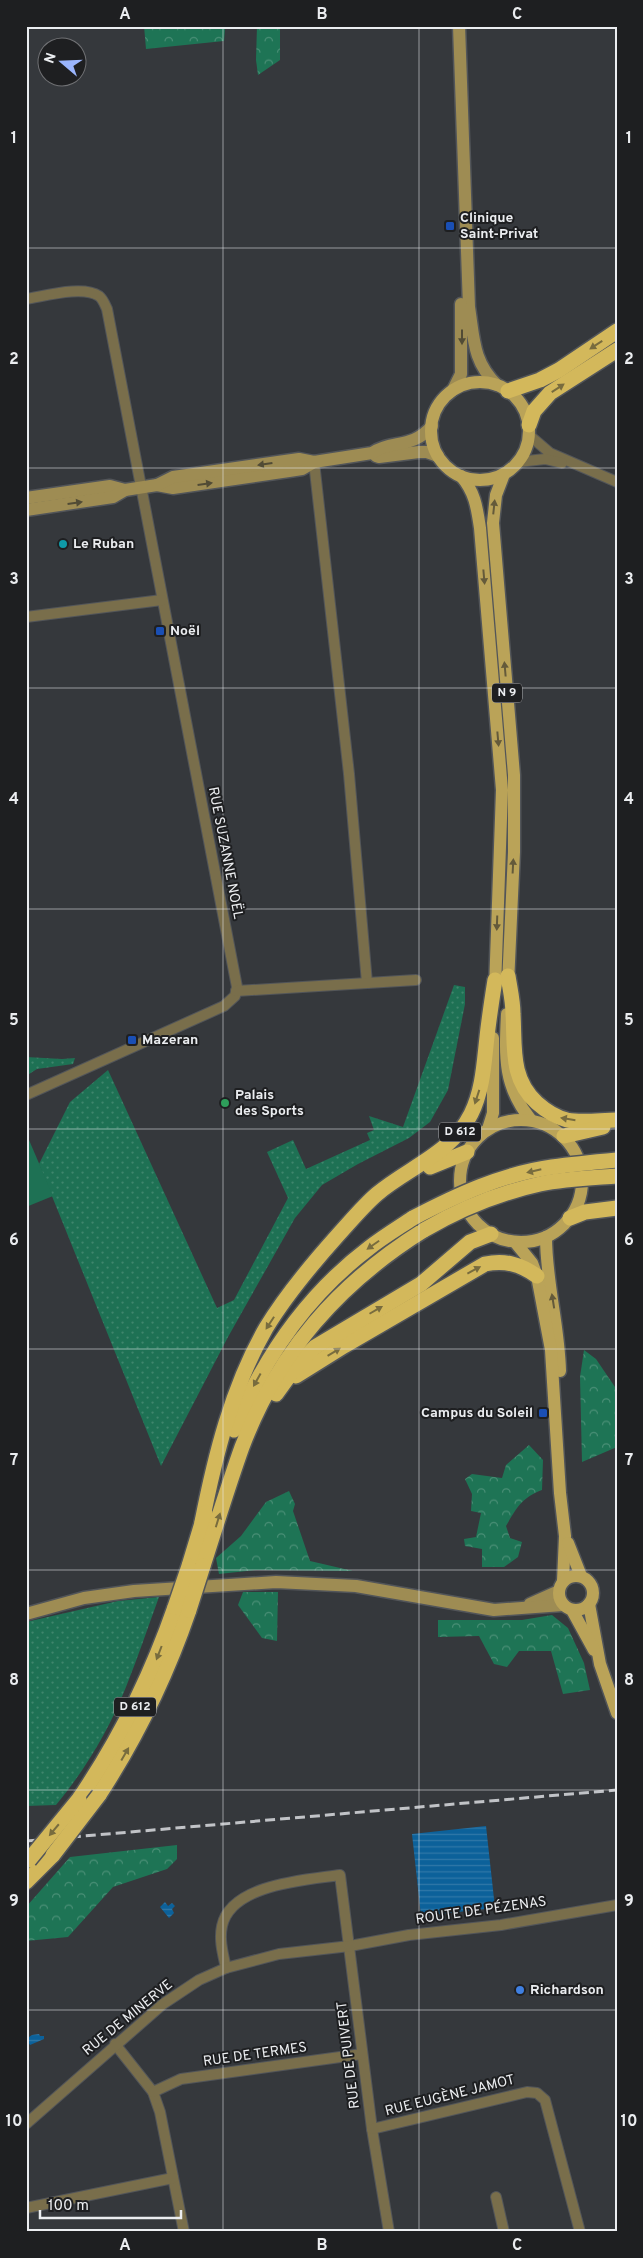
<svg xmlns="http://www.w3.org/2000/svg" width="643" height="2258" font-family="Overpass,sans-serif">
<style>
.grass{fill:url(#grass-dots)}
.forest{fill:url(#forest-crowns)}
.park{fill:#1e7154}
.water{fill:url(#water-rules)}
.lines{fill:none;stroke-linecap:round;stroke-linejoin:round}
.street-casing{stroke:#525559;stroke-width:12}
.secondary-casing{stroke:#525559;stroke-width:15}
.primary-casing{stroke:#525559;stroke-width:15}
.highway-casing{stroke:#525559;stroke-width:18}
.street{stroke:#796e4b;stroke-width:10}
.secondary{stroke:#9e8c53;stroke-width:12}
.primary{stroke:#baa358;stroke-width:12}
.highway{stroke:#d3b85b;stroke-width:15}
.rail{stroke:#c1c3c7;stroke-width:3;stroke-dasharray:10 5;stroke-linecap:butt}
.highway-bridge-casing{stroke:#525559;stroke-width:18;stroke-linecap:butt}
.highway-bridge{stroke:#d3b85b;stroke-width:15}
.oneway{fill:#514b35}
.oneway2{fill:#786c3e}
.oneway3{fill:#645a3a}
.grid{fill:none;stroke:#ebedf0;stroke-width:1;stroke-opacity:0.55}
.transit-dot{fill:#1a4fb4;stroke:#1e1f21;stroke-width:2}
.culture-dot{fill:#0f9aa8;stroke:#1e1f21;stroke-width:2}
.leisure-dot{fill:#2e9e5b;stroke:#1e1f21;stroke-width:2}
.shop-dot{fill:#3f7fe0;stroke:#1e1f21;stroke-width:2}
.labels{text-anchor:middle;dominant-baseline:central;stroke-width:4;stroke-linejoin:round;paint-order:stroke}
.shield{fill:#1e1f21;stroke:#aeafb2;stroke-width:1}
.shield-label{font-size:12px;font-weight:bold;fill:#ebedf0}
.poi-label{font-size:14px;font-weight:bold;fill:#ebedf0;stroke:#1e1f21;text-anchor:start}
.street-label{font-size:14px;fill:#ebedf0;stroke:#1e1f21}
.neatline{fill:none;stroke:#ebedf0;stroke-width:2}
.grid-label{font-size:16px;text-anchor:middle;font-weight:bold;fill:#ebedf0}
</style>
<defs>
<pattern id="grass-dots" width="8" height="8" patternUnits="userSpaceOnUse" patternTransform="scale(1.25)"><rect width="8" height="8" fill="#1e7154"/><path d="M2 2h.1M6 6h.1" fill="none" stroke="#3f866d" stroke-width="1.8" stroke-linecap="round"/></pattern>
<pattern id="forest-crowns" width="20" height="18" patternUnits="userSpaceOnUse" patternTransform="scale(1.25)"><rect width="20" height="18" fill="#1e7455"/><path d="M2 6a3 3 0 1 1 6 0M12 15a3 3 0 1 1 6 0" fill="none" stroke="#4a8f76"/></pattern>
<pattern id="water-rules" width="6" height="5" patternUnits="userSpaceOnUse" patternTransform="scale(1.25)"><rect width="6" height="5" fill="#0c619a"/><path d="M0 2.5h6" fill="none" stroke="#3078a8"/></pattern>
</defs>
<rect width="100%" height="100%" fill="#35383c"/>
<g class="grass">
<path d="M454,985L465,987V1004L448,1090L430,1122L409,1138L358,1164L322,1185L295,1218L228,1337L161,1466L39,1164L70,1102L108,1070L217,1308L234,1300L288,1198L267,1152L293,1140L306,1169L370,1140L367,1133L374,1130L369,1116L403,1127Z"/>
<path d="M26,1057L62,1059L75,1058L73,1064L37,1069L26,1076Z"/>
<path d="M159,1597C148,1627 138,1657 126,1687C109,1730 85,1770 56,1805L26,1806V1622L118,1601Z"/>
</g>
<g class="forest">
<path d="M144,26H254L225,29L224,41L146,49Z"/>
<path d="M257,26H280V60L258,75L256,60Z"/>
<path d="M584,1350L596,1359L617,1390V1447L582,1462L580,1377Z"/>
<path d="M529,1445L543,1460L542,1490C522,1497 516,1509 506,1526L510,1538L522,1542L518,1557L504,1567H482V1549L465,1546L464,1539L476,1537L481,1513L471,1511L472,1494L465,1479L472,1474L502,1478L506,1465Z"/>
<path d="M289,1491L295,1504L293,1511L310,1561L353,1571L256,1570L219,1574L216,1558L241,1536L266,1502Z"/>
<path d="M243,1592H278L277,1641L262,1638L238,1605Z"/>
<path d="M552,1615L568,1628L584,1663L590,1690L563,1694L551,1651H519L507,1667L494,1664L479,1636L438,1637V1620H522Z"/>
<path d="M177,1845V1859L167,1869L113,1887L68,1937L26,1941V1907L70,1857Z"/>
</g>
<path class="park" d="M26,1133L53,1196L26,1207Z"/>
<g class="water">
<path d="M486,1826L495,1908L421,1916L412,1834Z"/>
<path d="M165,1902L168,1906L172,1903L175,1906L172,1909L174,1913L169,1918L160,1907Z"/>
<path d="M32,2035L39,2034L40,2036H44V2039L30,2045L26,2039Z"/>
</g>
<g class="lines">
<g class="street-casing">
<g id="street">
<path d="M26,299C45,296 83,285 99,296C103,299 105,305 107,309L237,987L235,996L224,1006L26,1095"/>
<path d="M529,435L550,453L617,482"/>
<path d="M314,462L349,774L367,983"/>
<path d="M518,462L545,459L562,463"/>
<path d="M26,617L162,600"/>
<path d="M236,991L416,980"/>
<path d="M226,1968C223,1954 219,1940 222,1926C231,1884 306,1880 340,1875L372,2129L389,2232"/>
<path d="M115,2044L153,2092L160,2112L184,2232"/>
<path d="M153,2092L181,2079L362,2054"/>
<path d="M26,2124L163,2004L199,1980L226,1968L279,1954L350,1946L409,1935L501,1925L617,1905"/>
<path d="M372,2129L527,2092L537,2093L545,2100L580,2232"/>
<path d="M496,2197L504,2232"/>
<path d="M26,2208L173,2178"/>
</g>
</g>
<g class="secondary-casing">
<g id="secondary">
<path d="M459,26L469,307C474,339 473,362 497,385"/>
<path d="M453,390L461,374V304"/>
<path d="M376,456L379,457L419,452H427L438,456"/>
<path d="M157,485L173,488L289,471L302,469L314,462"/>
<path d="M26,498L110,486L125,490"/>
<path d="M26,510L113,497L125,490L157,485L173,477L299,459L314,462L372,453C393,439 411,450 432,426"/>
<path d="M530,1604L559,1591"/>
<path d="M26,1614L84,1598L134,1591L276,1582L356,1586L494,1610L563,1605"/>
</g>
</g>
<g class="primary-casing">
<g id="primary">
<circle cx="480" cy="431" r="49"/>
<path d="M504,474L496,495L493,523L514,775V852L508,984"/>
<path d="M461,476C475,492 477,508 480,528L502,790L495,988"/>
<path d="M507,1014C505,1056 503,1086 531,1120"/>
<circle cx="521" cy="1181" r="61"/>
<path d="M488,1129L493,1113V1038"/>
<path d="M546,1237C546,1282 559,1326 560,1371"/>
<path d="M515,1242L532,1263L537,1276L551,1350L560,1493L565,1536L563,1581"/>
<path d="M568,1543L581,1576"/>
<circle cx="576" cy="1593" r="17"/>
<path d="M589,1604L600,1664L617,1713"/>
<path d="M572,1610L594,1650"/>
</g>
</g>
<g class="highway-casing">
<g id="highway">
<path d="M508,391L540,380L559,370L617,331"/>
<path d="M529,425L534,411L550,393L617,350"/>
<path d="M508,976C510,989 513,1001 513,1014C515,1047 510,1079 537,1103C546,1111 555,1117 567,1120C582,1123 601,1120 617,1120"/>
<path d="M564,1136L603,1127"/>
<path d="M430,1167L467,1152"/>
<path d="M570,1218L585,1212L617,1208"/>
<path d="M296,1376L344,1346L485,1264C505,1260 520,1264 537,1276"/>
<path d="M276,1394L297,1365L315,1347L421,1284L470,1242L491,1234"/>
<path d="M234,1430C263,1359 307,1295 369,1248C383,1237 398,1228 413,1218"/>
<path d="M202,1522C215,1456 232,1387 266,1328C286,1295 312,1264 338,1235C350,1222 363,1206 377,1194C409,1167 451,1154 471,1114C483,1090 484,1063 487,1037C489,1018 492,999 495,980"/>
<path d="M189,1566L205,1513"/>
<path d="M203,1566C216,1526 228,1486 242,1447C278,1352 339,1283 424,1230"/>
<path d="M99,1795C138,1735 166,1677 189,1610"/>
<path d="M79,1799C120,1739 151,1676 175,1607"/>
<path d="M26,1882L53,1855"/>
</g>
</g>
<use href="#street" class="street"/>
<use href="#secondary" class="secondary"/>
<use href="#primary" class="primary"/>
<use href="#highway" class="highway"/>
<path class="rail" d="M26,1841L617,1790"/>
<g class="highway-bridge-casing">
<g id="highway-bridge">
<path d="M413,1218C457,1195 502,1174 552,1167C574,1164 595,1162 617,1160"/>
<path d="M424,1230C460,1209 499,1193 540,1184C565,1179 591,1178 617,1176"/>
<path d="M175,1607L189,1566"/>
<path d="M189,1610L203,1566"/>
<path d="M53,1855L99,1795"/>
<path d="M29,1860L79,1799"/>
</g>
</g>
<use href="#highway-bridge" class="highway-bridge"/>
</g>
<defs><path id="oneway-solid" d="M-6-.8H1V-3.2L6.5 0L1 3.2V.8H-6Z" transform="scale(1.25)"/></defs>
<g class="oneway">
<use href="#oneway-solid" transform="translate(462 337) rotate(90)"/>
<use href="#oneway-solid" transform="translate(265 464) rotate(172)"/>
<use href="#oneway-solid" transform="translate(205 484) rotate(-8)"/>
<use href="#oneway-solid" transform="translate(75 503) rotate(-8)"/>
</g>
<g class="oneway2">
<use href="#oneway-solid" transform="translate(596 345) rotate(147)"/>
<use href="#oneway-solid" transform="translate(558 388) rotate(-33)"/>
<use href="#oneway-solid" transform="translate(477 1097) rotate(108)"/>
<use href="#oneway-solid" transform="translate(568 1119) rotate(-171)"/>
<use href="#oneway-solid" transform="translate(534 1171) rotate(167)"/>
<use href="#oneway-solid" transform="translate(373 1245) rotate(145)"/>
<use href="#oneway-solid" transform="translate(474 1270) rotate(-28)"/>
<use href="#oneway-solid" transform="translate(376 1310) rotate(-30)"/>
<use href="#oneway-solid" transform="translate(270 1323) rotate(123)"/>
<use href="#oneway-solid" transform="translate(334 1352) rotate(-31)"/>
<use href="#oneway-solid" transform="translate(257 1380) rotate(119)"/>
<use href="#oneway-solid" transform="translate(218 1520) rotate(-73)"/>
<use href="#oneway-solid" transform="translate(159 1653) rotate(111)"/>
<use href="#oneway-solid" transform="translate(125 1754) rotate(-60)"/>
<use href="#oneway-solid" transform="translate(54 1830) rotate(130)"/>
</g>
<g class="oneway3">
<use href="#oneway-solid" transform="translate(494 507) rotate(-84)"/>
<use href="#oneway-solid" transform="translate(484 577) rotate(85)"/>
<use href="#oneway-solid" transform="translate(505 669) rotate(-95)"/>
<use href="#oneway-solid" transform="translate(498 739) rotate(85)"/>
<use href="#oneway-solid" transform="translate(513 866) rotate(-87)"/>
<use href="#oneway-solid" transform="translate(497 923) rotate(92)"/>
<use href="#oneway-solid" transform="translate(553 1301) rotate(-99)"/>
</g>
<path class="grid" d="M223,26V2232M419,26V2232M26,248H617M26,468H617M26,688H617M26,909H617M26,1129H617M26,1349H617M26,1570H617M26,1790H617M26,2010H617"/>
<g class="transit-dot">
<rect x="445" y="221" width="10" height="10" rx="2.5"/>
<rect x="155" y="626" width="10" height="10" rx="2.5"/>
<rect x="127" y="1035" width="10" height="10" rx="2.5"/>
<rect x="538" y="1408" width="10" height="10" rx="2.5"/>
</g>
<circle class="culture-dot" cx="63" cy="544" r="5"/>
<circle class="leisure-dot" cx="225" cy="1103" r="5"/>
<circle class="shop-dot" cx="520" cy="1990" r="5"/>
<g class="labels">
<g class="shield">
<rect x="492" y="683.5" width="30" height="19" rx="4"/>
<rect x="439" y="1122.5" width="42" height="19" rx="4"/>
<rect x="114" y="1697.5" width="42" height="19" rx="4"/>
</g>
<g class="shield-label">
<text x="507" y="693">N 9</text>
<text x="460" y="1132">D 612</text>
<text x="135" y="1707">D 612</text>
</g>
<g class="poi-label">
<text x="460" y="218">Clinique<tspan x="460" dy="16">Saint-Privat</tspan></text>
<text x="73" y="544">Le Ruban</text>
<text x="170" y="631">Noël</text>
<text x="142" y="1040">Mazeran</text>
<text x="235" y="1095">Palais<tspan x="235" dy="16">des Sports</tspan></text>
<text x="533" y="1413" text-anchor="end">Campus du Soleil</text>
<text x="530" y="1990">Richardson</text>
</g>
<g class="street-label">
<text transform="translate(225 853) rotate(79)">RUE SUZANNE NOËL</text>
<text transform="translate(481 1911) rotate(-8)">ROUTE DE PÉZENAS</text>
<text transform="translate(128 2018) rotate(-39)">RUE DE MINERVE</text>
<text transform="translate(255 2055) rotate(-8)">RUE DE TERMES</text>
<text transform="translate(349 2055) rotate(-97)">RUE DE PUIVERT</text>
<text transform="translate(450 2096) rotate(-14)">RUE EUGÈNE JAMOT</text>
</g>
</g>
<rect width="643" height="2258" fill="none" stroke="#1e1f21" stroke-width="55"/>
<g transform="translate(62 62) rotate(289)"><circle r="24" fill="#1e1f21" stroke="#707174"/>
<path d="M0-4L9 19L0 12L-9 19Z" fill="#9ab5fd"/>
<text y="-8" font-size="14" font-weight="bold" text-anchor="middle" fill="#ebedf0">N</text>
</g>
<path d="M40 2210v8h141v-8" fill="none" stroke="#ebedf0" stroke-width="2.5"/>
<text x="48" y="2210" font-size="15" fill="#ebedf0" stroke="#1e1f21" stroke-width="4" paint-order="stroke">100 m</text>
<rect x="28" y="28" width="588" height="2202" class="neatline"/>
<g class="grid-label">
<text x="125" y="19">A</text>
<text x="322" y="19">B</text>
<text x="517" y="19">C</text>
<text x="14" y="143">1</text>
<text x="629" y="143">1</text>
<text x="14" y="364">2</text>
<text x="629" y="364">2</text>
<text x="14" y="584">3</text>
<text x="629" y="584">3</text>
<text x="14" y="804">4</text>
<text x="629" y="804">4</text>
<text x="14" y="1025">5</text>
<text x="629" y="1025">5</text>
<text x="14" y="1245">6</text>
<text x="629" y="1245">6</text>
<text x="14" y="1465">7</text>
<text x="629" y="1465">7</text>
<text x="14" y="1685">8</text>
<text x="629" y="1685">8</text>
<text x="14" y="1906">9</text>
<text x="629" y="1906">9</text>
<text x="14" y="2126">10</text>
<text x="629" y="2126">10</text>
<text x="125" y="2250">A</text>
<text x="322" y="2250">B</text>
<text x="517" y="2250">C</text>
</g>
</svg>
